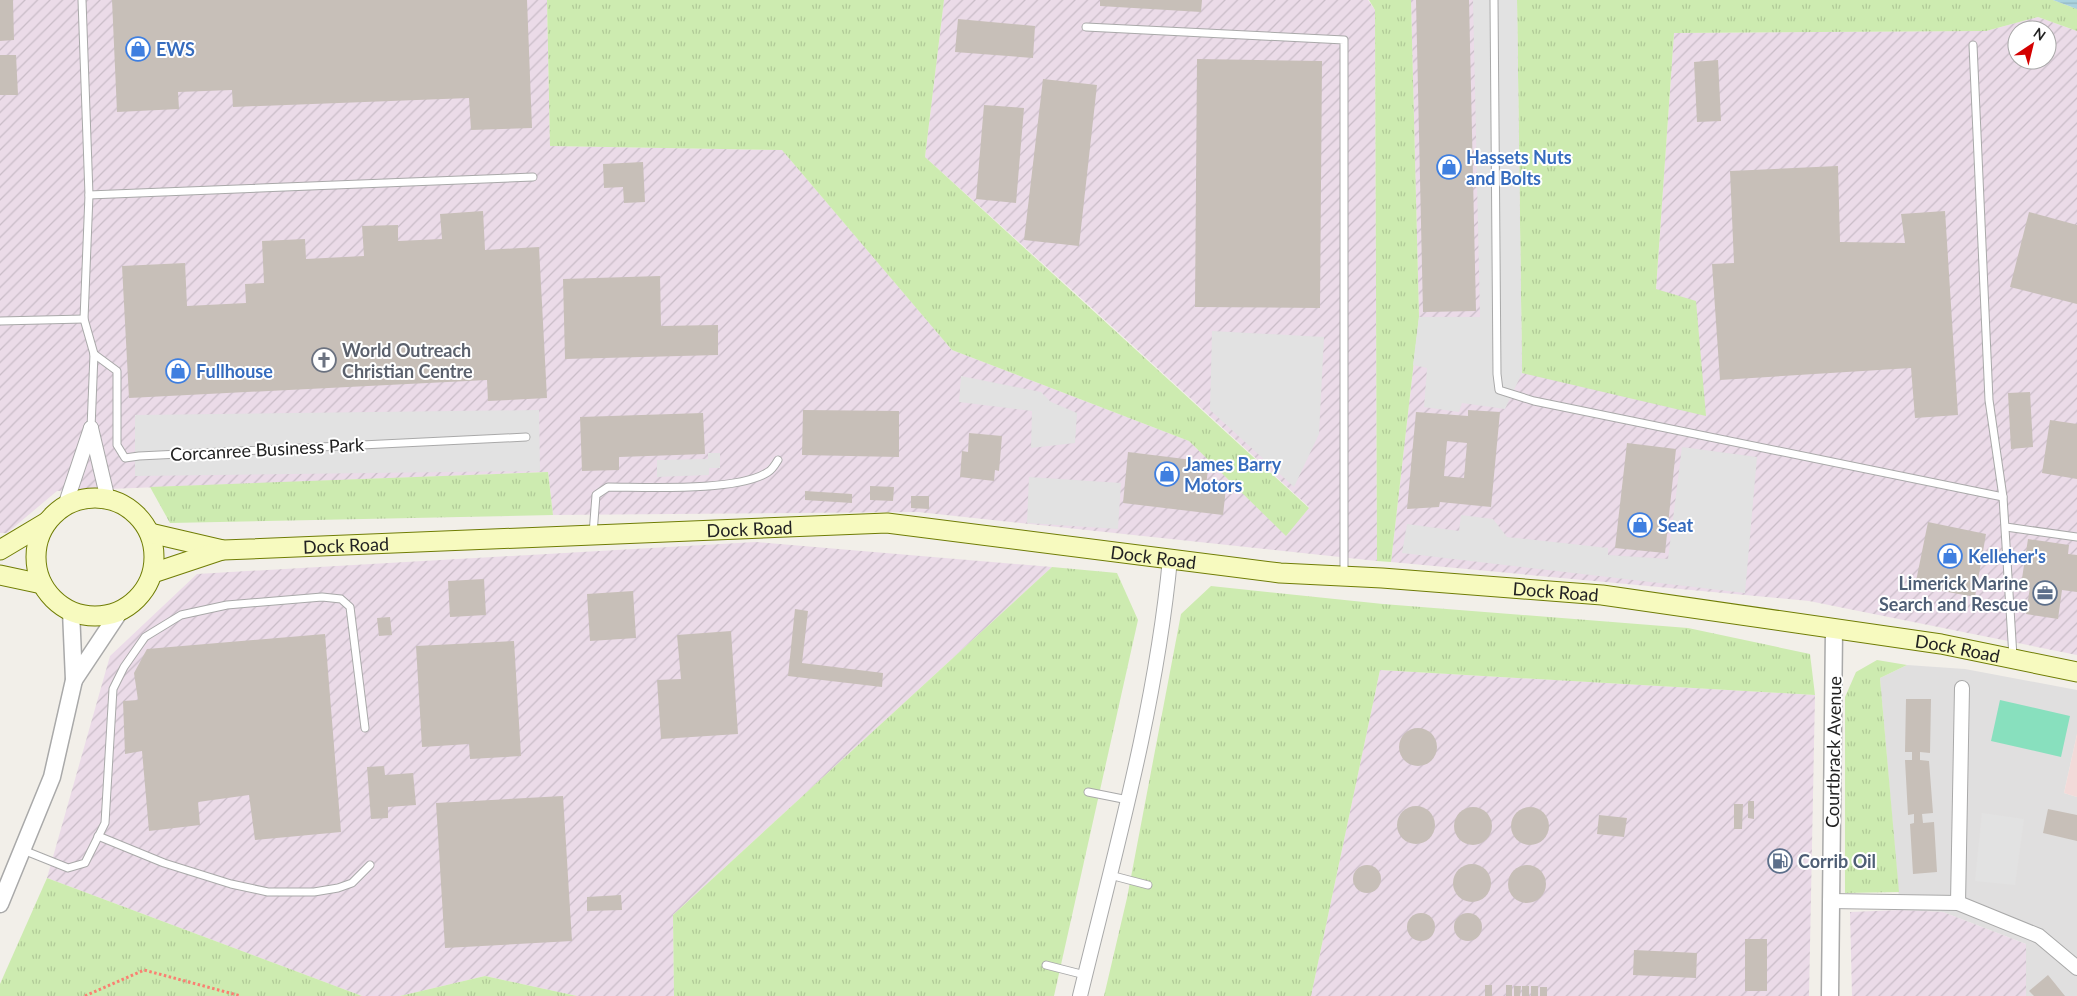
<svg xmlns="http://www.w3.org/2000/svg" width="2077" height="996" font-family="Lato,sans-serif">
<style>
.residential{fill:#e0dfdf}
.commercial{fill:#f2dad9}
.industrial{fill:url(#industrial-furrows);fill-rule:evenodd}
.grass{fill:url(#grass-tufts)}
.pitch{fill:#88e0be}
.parking{fill:#e2e2e2}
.water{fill:url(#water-rules)}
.building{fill:#c7bfb8;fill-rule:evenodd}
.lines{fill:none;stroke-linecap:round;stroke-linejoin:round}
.service-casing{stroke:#a9a9a9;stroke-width:9}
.minor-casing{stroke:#a9a9a9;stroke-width:16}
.tertiary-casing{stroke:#a9a9a9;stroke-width:19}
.secondary-casing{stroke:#707d05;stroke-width:21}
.path{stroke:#fa8072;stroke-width:3;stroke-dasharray:2.5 2.5;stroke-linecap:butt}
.service{stroke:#fff;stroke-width:7}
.minor{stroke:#fff;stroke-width:14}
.tertiary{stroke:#fff;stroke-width:16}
.secondary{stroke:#f7fabf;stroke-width:19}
.labels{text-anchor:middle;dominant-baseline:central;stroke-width:4;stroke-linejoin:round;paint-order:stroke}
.shop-label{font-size:18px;font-weight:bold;fill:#366cbe;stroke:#fff;text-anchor:start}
.worship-label{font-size:18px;font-weight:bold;fill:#5b616d;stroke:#fff;text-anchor:start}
.street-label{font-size:18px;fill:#222;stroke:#fff}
.service-label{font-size:18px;font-weight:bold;fill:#4e5e75;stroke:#fff;text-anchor:end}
</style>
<defs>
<pattern id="industrial-furrows" width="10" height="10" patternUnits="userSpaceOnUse" patternTransform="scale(1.25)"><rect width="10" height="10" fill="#ebdbe8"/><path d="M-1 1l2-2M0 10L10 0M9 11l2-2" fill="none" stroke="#c9bcc7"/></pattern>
<pattern id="grass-tufts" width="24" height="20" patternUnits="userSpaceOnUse" patternTransform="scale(1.25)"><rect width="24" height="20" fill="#cdebb0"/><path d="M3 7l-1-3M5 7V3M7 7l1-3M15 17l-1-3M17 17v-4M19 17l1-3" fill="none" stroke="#b0c997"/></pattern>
<pattern id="water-rules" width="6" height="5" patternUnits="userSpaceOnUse" patternTransform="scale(1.25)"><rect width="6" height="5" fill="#aad3df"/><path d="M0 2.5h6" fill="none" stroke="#92b5bf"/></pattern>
</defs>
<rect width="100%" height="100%" fill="#f2efe9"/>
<path class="residential" d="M1907,665L1965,669L2077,690V734L2064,793L2077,797V996H2026V944L1943,912L1900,910L1880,678Z"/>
<path class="commercial" d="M2077,734V797L2064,793Z"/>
<g class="industrial">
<path d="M0,0H547L550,146L782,150L952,350L1189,441L1286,535L1309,507L1082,299L925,157L944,0H1368L1375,10L1377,561L918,512L553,515L548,472L57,491L7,533H0Z"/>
<path d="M1411,0H1517L1522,373L1656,290L1674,33L1986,31L2038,17L2077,31V655L1809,601L1391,562L1419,317ZM2017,30H2047V60H2017Z"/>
<path d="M756,542L1052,567L673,915L674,996H577L485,976L400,996H362L47,878L110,656L197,574Z"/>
<path d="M1380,670L1815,695L1809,996H1311Z"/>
<path d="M1900,910L1943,912L2026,944V996H1852L1850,912Z"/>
</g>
<g class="grass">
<path d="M547,0H944L925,157L1309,508L1286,536L1189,441L952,350L782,150L550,146Z"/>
<path d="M1369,0H1411L1419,317L1391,562L1377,561L1375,10Z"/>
<path d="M1517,0H2053L2077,9V31L2038,17L1986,31L1674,33L1656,289L1696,301L1706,416L1522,373Z"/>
<path d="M548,472L553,515L170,523L150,487Z"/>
<path d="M1052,567L1117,573L1138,620L1054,996H674L673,915Z"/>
<path d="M1211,586L1383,604L1688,628L1810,654L1815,695L1380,670L1311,996H1104L1127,898L1181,614Z"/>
<path d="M1877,660L1907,665L1880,678L1899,892L1845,893V697L1856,672Z"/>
<path d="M47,878L362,996H0V984Z"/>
<path d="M485,976L577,996H400Z"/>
</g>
<path class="pitch" d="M2000,700L2070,716L2061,757L1991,741Z"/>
<g class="parking">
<path d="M1473,0H1517L1522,373L1505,409L1462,403L1459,412L1424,407L1427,368L1413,365L1419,317H1480Z"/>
<path d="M1212,331L1324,337L1319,434L1294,487L1210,410Z"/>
<path d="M961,376L1041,392L1051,402L1077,413L1075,443L1031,448L1032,411L959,402Z"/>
<path d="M539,410L540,471L135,476V415Z"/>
<path d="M1682,447L1757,457L1745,593L1402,553L1407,524L1459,531L1461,515L1493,519L1507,537L1608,548V555L1668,559Z"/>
<path d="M708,453H720V468H709V475L657,477V460L708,459Z"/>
<path d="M1029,477L1121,483L1118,529L1027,523Z"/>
<path d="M1982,813L2024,819L2015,885L1975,881Z"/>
</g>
<path class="water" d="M2053,0H2077V9Z"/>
<g class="building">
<path d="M0,0H13L14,40L0,41Z"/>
<path d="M112,0H527L532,128L471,130L469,98L233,107L232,90L178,92L179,109L117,112Z"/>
<path d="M1100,0H1202L1201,12L1100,6Z"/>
<path d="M1416,0H1469L1476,311L1423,312Z"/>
<path d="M958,19L1035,26L1033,58L955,52Z"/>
<path d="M0,55H16L18,95H0Z"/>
<path d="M1197,59L1322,61L1320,308L1195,307Z"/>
<path d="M1718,60L1721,121L1697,122L1694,62Z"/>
<path d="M1043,79L1097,85L1079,246L1024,240Z"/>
<path d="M984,105L1024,108L1016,203L976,199Z"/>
<path d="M643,162L645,202L624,203L623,187L604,188L603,164Z"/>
<path d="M1838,166L1840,242L1905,243L1901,214L1945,211L1958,415L1915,418L1911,368L1720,380L1712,264L1734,263L1730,171Z"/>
<path d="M483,211L485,250L539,247L547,398L488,401L487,380L129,398L122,266L185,263L187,306L246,303L245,284L264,283L262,241L305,239L306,259L364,256L362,226L398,225V241L442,239L440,214Z"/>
<path d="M2029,212L2077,225V304L2010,287Z"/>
<path d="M660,276L661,326L718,325V355L565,359L563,279Z"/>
<path d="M2030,392L2033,447L2011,449L2008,393Z"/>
<path d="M803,410L899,411V457L802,455Z"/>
<path d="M1468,410L1500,412L1491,507L1440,502L1439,507L1407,509L1416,412L1468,416ZM1447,441L1467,443L1464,478L1444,476Z"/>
<path d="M703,413L705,454L619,457V470L582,471L580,417Z"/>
<path d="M2050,420L2077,424V479L2042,473Z"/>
<path d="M969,433L1002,436L999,471L995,470L994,481L960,477L962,451L968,452Z"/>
<path d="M1627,443L1676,449L1665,553L1615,548Z"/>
<path d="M1128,452L1209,462L1206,485L1226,488L1223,515L1123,503Z"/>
<path d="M870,486L894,487L893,501L870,500Z"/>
<path d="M805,491L852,494V503L805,500Z"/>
<path d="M911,496H929V509L911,508Z"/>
<path d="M1928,522L1986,534L1975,597L1915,586Z"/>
<path d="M2028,539L2069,545L2068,554L2077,555V592L2062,590L2058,619L2026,614L2030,587L2021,585Z"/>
<path d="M484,579L486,615L450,617L448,581Z"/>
<path d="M633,591L636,638L590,641L587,594Z"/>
<path d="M795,609L808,611L802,663L883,673L882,687L788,676Z"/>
<path d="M390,617L392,635L379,636L377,618Z"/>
<path d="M731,631L738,734L661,739L657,680L681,679L677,635Z"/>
<path d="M325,634L341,832L255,840L249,795L198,802L200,825L149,831L142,751L125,754L123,701L138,700L134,673L147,649Z"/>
<path d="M514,641L521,756L470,759L469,744L422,747L416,646Z"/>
<path d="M1906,699H1931L1930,753L1920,752V760L1929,761L1933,813L1922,814L1923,823L1934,822L1937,872L1913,874L1910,824L1914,823V814L1908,815L1905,760H1912V752H1905Z"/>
<circle cx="1418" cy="747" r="19"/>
<path d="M384,766L385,775L413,773L416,805L388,807V818L371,819L367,767Z"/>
<path d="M563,796L572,941L445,948L436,803Z"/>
<path d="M1748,801H1754V819L1748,818Z"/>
<path d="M1734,804H1743L1742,829H1734Z"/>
<circle cx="1416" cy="825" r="19"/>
<circle cx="1473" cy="826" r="19"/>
<circle cx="1530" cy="826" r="19"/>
<path d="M2048,809L2077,815V841L2043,833Z"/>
<path d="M1599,815L1627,818L1624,837L1597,834Z"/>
<circle cx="1472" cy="883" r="19"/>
<circle cx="1527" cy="884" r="19"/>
<circle cx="1367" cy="879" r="14"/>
<path d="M621,895L622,910L587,911V897Z"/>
<circle cx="1421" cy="927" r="14"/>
<circle cx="1468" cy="927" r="14"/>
<rect x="1745" y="939" width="22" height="52"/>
<path d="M1634,950L1697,953L1696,978L1633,975Z"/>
<path d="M2048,975L2065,996H2034L2029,991Z"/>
<rect x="1485" y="985" width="7" height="11"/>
<rect x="1506" y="985" width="6" height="11"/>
<path d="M1514,986H1521L1520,996H1514Z"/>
<rect x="1522" y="986" width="7" height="10"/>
<rect x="1531" y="986" width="7" height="10"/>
<rect x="1540" y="987" width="7" height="9"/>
</g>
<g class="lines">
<g class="service-casing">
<g id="service">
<path d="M82,0L89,195L84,319L94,354L91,428"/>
<path d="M1494,0L1497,374L1499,390L1534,401L2003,497"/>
<path d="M1086,27L1344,40V574"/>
<path d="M1973,45L1989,400L2003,497L2013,657"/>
<path d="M89,195L533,177"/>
<path d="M0,321L84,319"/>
<path d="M94,354L117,371V445L125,458L139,456L526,437"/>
<path d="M2006,527L2077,537"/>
<path d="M593,534L596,495L608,487C646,487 738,492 768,472C772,470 775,465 778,460"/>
<path d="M1088,792L1128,800"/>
<path d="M98,836L164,863L231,884L268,892H314L338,888L352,883L370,865"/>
<path d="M23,850L68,868L85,863L105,823L113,689L124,667L145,637L181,615L227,605L322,597L341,599L350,607L365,728"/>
<path d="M1110,875L1148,885"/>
<path d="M1046,965L1085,975"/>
</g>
</g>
<g class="minor-casing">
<g id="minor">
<path d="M91,428L108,500"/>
<path d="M65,506L91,428"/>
<path d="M1830,901L1958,903L2039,936L2077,968"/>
<path d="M1958,903L1962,688"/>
<path d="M1080,996C1115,852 1156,707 1170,559"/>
</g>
</g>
<g class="tertiary-casing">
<g id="tertiary">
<path d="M74,680L120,611"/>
<path d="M0,904L52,777L74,680L71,611"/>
<path d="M1830,996L1834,629"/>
</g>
</g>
<g class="secondary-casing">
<g id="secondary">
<circle cx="95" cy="557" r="59"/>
<path id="s1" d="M150,533L223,550L887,523L1280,573L1382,578L1602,595L1941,644L2077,672"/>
<path d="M0,550L47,522"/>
<path d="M153,573L222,550"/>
<path d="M0,575L42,584"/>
</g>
</g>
<path class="path" d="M85,996L144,970L241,996"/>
<use href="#service" class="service"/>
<use href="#minor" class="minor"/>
<use href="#tertiary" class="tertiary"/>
<use href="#secondary" class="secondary"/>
</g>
<defs>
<g id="shop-ring" transform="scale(1.25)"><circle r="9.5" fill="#fff" stroke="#3f7fe0" stroke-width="1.5"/><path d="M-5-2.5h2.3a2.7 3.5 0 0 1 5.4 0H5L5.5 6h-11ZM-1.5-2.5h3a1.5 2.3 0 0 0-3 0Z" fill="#3f7fe0"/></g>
<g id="church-ring" transform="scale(1.25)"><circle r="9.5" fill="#fff" stroke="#6b7280" stroke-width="1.5"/><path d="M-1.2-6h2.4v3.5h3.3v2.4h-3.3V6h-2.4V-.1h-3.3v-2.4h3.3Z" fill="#6b7280"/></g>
<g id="office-ring" transform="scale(1.25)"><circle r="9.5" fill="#fff" stroke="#5c6f8a" stroke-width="1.5"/><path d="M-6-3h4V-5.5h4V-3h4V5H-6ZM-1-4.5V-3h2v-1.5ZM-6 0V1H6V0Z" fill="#5c6f8a"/></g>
<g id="fuel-ring" transform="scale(1.25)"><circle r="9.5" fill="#fff" stroke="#5c6f8a" stroke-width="1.5"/><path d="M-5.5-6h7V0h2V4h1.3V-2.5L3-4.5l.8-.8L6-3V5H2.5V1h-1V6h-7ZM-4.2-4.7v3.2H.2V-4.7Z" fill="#5c6f8a"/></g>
</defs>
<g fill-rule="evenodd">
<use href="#shop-ring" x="138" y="49"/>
<use href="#shop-ring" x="1449" y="167"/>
<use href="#church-ring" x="324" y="360"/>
<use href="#shop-ring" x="178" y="371"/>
<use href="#shop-ring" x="1167" y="474"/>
<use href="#shop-ring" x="1640" y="525"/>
<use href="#shop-ring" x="1950" y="556"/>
<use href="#office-ring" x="2045" y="593"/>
<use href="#fuel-ring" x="1780" y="861"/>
</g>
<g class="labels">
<g class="shop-label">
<text x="156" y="49">EWS</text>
<text x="1466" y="157">Hassets Nuts<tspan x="1466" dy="21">and Bolts</tspan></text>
<text x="196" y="371">Fullhouse</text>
<text x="1184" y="464">James Barry<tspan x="1184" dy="21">Motors</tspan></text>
<text x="1658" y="525">Seat</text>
<text x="1968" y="556">Kelleher's</text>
</g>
<g class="worship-label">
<text x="342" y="350">World Outreach<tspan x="342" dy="21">Christian Centre</tspan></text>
</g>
<g class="street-label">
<text transform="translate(267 449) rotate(-3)">Corcanree Business Park</text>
<text stroke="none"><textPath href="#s1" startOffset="602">Dock Road</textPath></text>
<text stroke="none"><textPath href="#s1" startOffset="198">Dock Road</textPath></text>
<text stroke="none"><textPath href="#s1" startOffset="1008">Dock Road</textPath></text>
<text stroke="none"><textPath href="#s1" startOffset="1412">Dock Road</textPath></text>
<text stroke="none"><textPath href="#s1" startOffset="1818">Dock Road</textPath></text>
<text transform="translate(1833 752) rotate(-89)">Courtbrack Avenue</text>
</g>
<g class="service-label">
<text x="2028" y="583">Limerick Marine<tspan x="2028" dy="21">Search and Rescue</tspan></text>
<text x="1798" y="861" text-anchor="start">Corrib Oil</text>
</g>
</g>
<g transform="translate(2032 45) rotate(35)"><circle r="24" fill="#ffffff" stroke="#a7a7a7"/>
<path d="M0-4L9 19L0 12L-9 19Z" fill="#d40000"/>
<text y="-8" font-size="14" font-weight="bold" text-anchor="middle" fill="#222222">N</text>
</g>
</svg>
